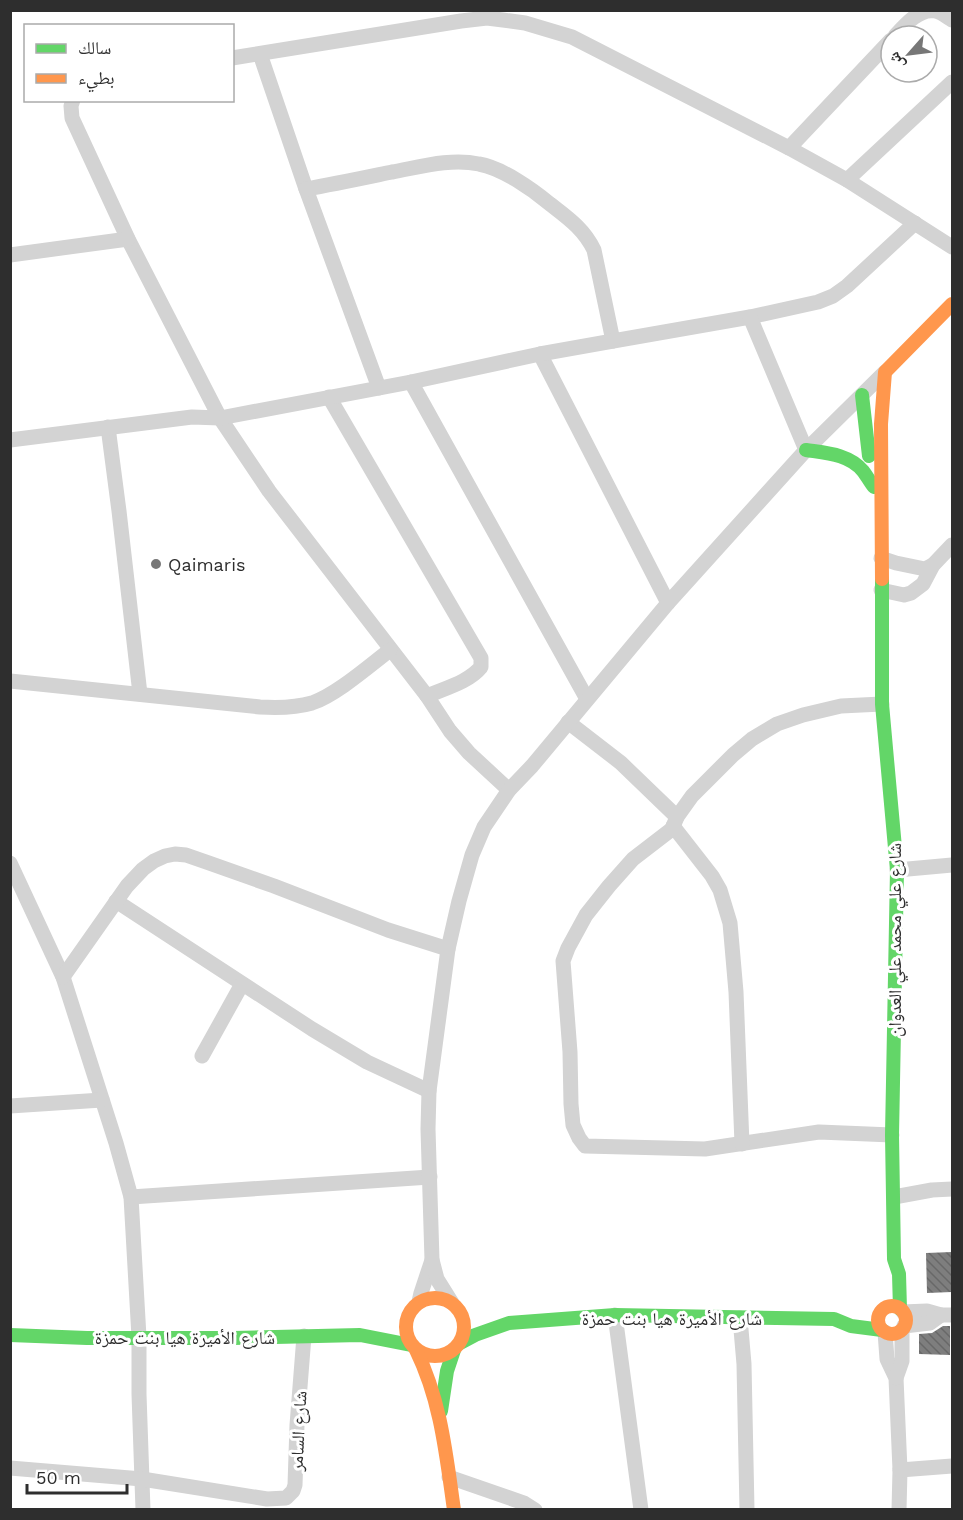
<svg xmlns="http://www.w3.org/2000/svg" width="963" height="1520" font-family="'Work Sans','Noto Naskh Arabic',sans-serif">
<style>
.building{fill:url(#building-back-hatch)}
.lines{fill:none;stroke-linecap:round;stroke-linejoin:round}
.street{stroke:#d3d3d3;stroke-width:15}
.fast{stroke:#63d668;stroke-width:14}
.slow{stroke:#ff974d;stroke-width:14}
.poi-dot{fill:#777;stroke:#fff;stroke-width:2}
.labels{text-anchor:middle;dominant-baseline:central;stroke-width:6;stroke-linejoin:round;paint-order:stroke}
.poi-label{font-size:18px;fill:#2e2e2e;stroke:#fff;text-anchor:start}
.street-label{font-size:18px;fill:#2e2e2e;stroke:#fff}
</style>
<defs>
<pattern id="building-back-hatch" width="6" height="6" patternUnits="userSpaceOnUse" patternTransform="scale(1.5)"><rect width="6" height="6" fill="#7e7e7e"/><path d="M-1 5l2 2M0 0l6 6M5-1l2 2" fill="none" stroke="#686868"/></pattern>
</defs>
<rect width="100%" height="100%" fill="#fff"/>
<g class="building">
<path d="M952,1252V1292L927,1293L926,1253Z"/>
<path d="M943,1326H950V1355L919,1354V1334L932,1333Z"/>
</g>
<g class="lines">
<g class="street">
<path d="M895,36C904,26 919,8 935,11C941,12 947,17 952,20"/>
<path d="M260,54L306,189L379,388"/>
<path d="M232,58L461,21L487,18L503,20L525,23L572,37L789,148L847,180L952,247"/>
<path d="M73,100L71,106L72,118L128,239L220,418L269,491L427,696L450,731L469,753L509,790"/>
<path d="M789,148L891,40"/>
<path d="M847,180L952,82"/>
<path d="M306,189C335,184 363,178 392,172C420,167 450,158 479,164C502,168 532,189 550,204C568,218 584,229 594,250L613,341L750,317L818,302L833,296L847,286L915,223"/>
<path d="M10,255L128,239"/>
<path d="M750,317L806,450"/>
<path d="M540,354L668,603"/>
<path d="M411,382L587,699"/>
<path d="M329,397L481,658V667C469,682 445,688 427,696"/>
<path d="M108,427L119,511L140,694"/>
<path d="M10,440L192,417L220,418L411,382L540,354L613,341"/>
<path d="M881,558L896,563L925,569L933,565"/>
<path d="M881,590L904,595L911,593L923,584L933,565L952,545"/>
<path d="M10,681L260,707C277,708 295,708 312,703C336,695 369,666 390,650"/>
<path d="M882,704L841,706L803,715L777,724L752,739L733,755L692,796L677,817L672,829L633,859L609,886L586,915L568,948L563,961L570,1052L571,1104L573,1125L579,1138L585,1146L705,1149L819,1132L892,1135"/>
<path d="M568,722L621,763L677,817"/>
<path d="M673,826L712,876L720,890L730,923L736,992L742,1144"/>
<path d="M10,863L63,977L116,1143L131,1197L139,1337V1394L143,1510"/>
<path d="M897,870L952,865"/>
<path d="M116,901L312,1029L367,1062L429,1091"/>
<path d="M63,977L127,886L143,869L154,861L165,856L175,854L186,855L209,863L274,886L388,930L448,949"/>
<path d="M202,1056L242,984"/>
<path d="M10,1106L102,1100"/>
<path d="M131,1197L430,1177"/>
<path d="M894,1197L932,1190L952,1189"/>
<path d="M419,1302L421,1293L432,1260"/>
<path d="M452,1303L437,1279L432,1260L428,1129L429,1091L448,949L459,901L472,855L484,827L509,790L532,766L668,603L806,450L885,372"/>
<path d="M903,1312L927,1311L941,1315H952"/>
<path d="M615,1315L641,1510"/>
<path d="M740,1318L744,1364L747,1510"/>
<path d="M904,1326L930,1323L941,1315"/>
<path d="M885,1332L887,1359L896,1378L900,1470L899,1510"/>
<path d="M896,1378L902,1361V1330"/>
<path d="M10,1468L142,1479L267,1499L286,1498L293,1491L295,1485L297,1425L304,1336"/>
<path d="M900,1470L952,1466"/>
<path d="M449,1477L524,1503L535,1510"/>
</g>
<g class="fast">
<path d="M862,395L869,456"/>
<path d="M806,450C826,453 849,454 863,471C867,476 870,482 874,487"/>
<path d="M882,579V704L897,870L892,1135L894,1259L899,1274L900,1309"/>
<path d="M10,1335L87,1338H233L360,1335L411,1345"/>
<path d="M460,1343L475,1335L509,1323L615,1315L834,1319L851,1326L882,1330"/>
<path d="M441,1411L447,1371L454,1350"/>
</g>
<g class="slow">
<path d="M882,579L881,424L885,372L952,304"/>
<circle cx="435" cy="1327" r="29"/>
<circle cx="892" cy="1320" r="14"/>
<path d="M416,1350C441,1401 446,1454 454,1510"/>
</g>
</g>
<circle class="poi-dot" cx="156" cy="564" r="6"/>
<g class="labels">
<g class="poi-label">
<text x="168" y="564">Qaimaris</text>
</g>
<g class="street-label">
<text transform="translate(894 940) rotate(-90)">شارع علي محمد علي العدوان</text>
<text x="672" y="1318">شارع الأميرة هيا بنت حمزة</text>
<text x="185" y="1337">شارع الأميرة هيا بنت حمزة</text>
<text transform="translate(298 1431) rotate(-87)">شارع السامر</text>
</g>
</g>
<rect width="963" height="1520" fill="none" stroke="#2e2e2e" stroke-width="24"/>
<rect x="24" y="24" width="210" height="78" fill="#ffffff" stroke="#ababab" stroke-width="1.5"/>
<rect x="36" y="44" width="30" height="9" fill="#63d668" stroke="#ababab" stroke-width="1.5"/>
<text x="78" y="54" font-size="18" fill="#2e2e2e">سالك</text>
<rect x="36" y="74" width="30" height="9" fill="#ff974d" stroke="#ababab" stroke-width="1.5"/>
<text x="78" y="84" font-size="18" fill="#2e2e2e">بطيء</text>
<g transform="translate(909 54) rotate(242)"><circle r="28" fill="#ffffff" stroke="#ababab" stroke-width="1.5"/>
<path d="M0-4.5L10 22L0 15L-10 22Z" fill="#777777"/>
<text y="-9" font-size="16" font-weight="bold" text-anchor="middle" fill="#2e2e2e">ش</text>
</g>
<path d="M27 1484v9h100v-9" fill="none" stroke="#2e2e2e" stroke-width="3"/>
<text x="36" y="1484" font-size="18" fill="#2e2e2e" stroke="#ffffff" stroke-width="4.5" paint-order="stroke">50 m</text>
</svg>
